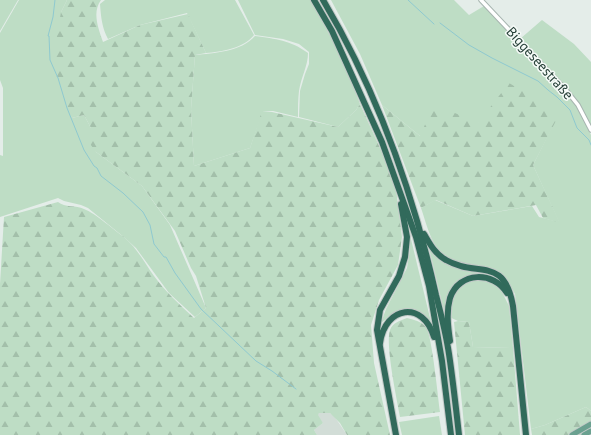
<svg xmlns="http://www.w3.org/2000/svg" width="591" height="435" font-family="'PT Sans',sans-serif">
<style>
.built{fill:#d2ddd7}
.grass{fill:#beddc5}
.forest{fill:url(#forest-firs)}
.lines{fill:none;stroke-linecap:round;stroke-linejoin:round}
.stream{stroke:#8ec9d0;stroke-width:1}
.street-casing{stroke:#a7b5b0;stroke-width:5.5}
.primary-casing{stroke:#c2c9c7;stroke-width:7}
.highway-casing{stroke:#c2c9c7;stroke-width:8}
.street{stroke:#fff;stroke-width:3.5}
.primary{stroke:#6aa190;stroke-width:5}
.highway{stroke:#316a5b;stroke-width:6}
.labels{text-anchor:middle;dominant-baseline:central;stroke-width:3;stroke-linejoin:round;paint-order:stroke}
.street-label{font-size:14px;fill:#243e36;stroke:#f5faf7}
</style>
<defs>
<pattern id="forest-firs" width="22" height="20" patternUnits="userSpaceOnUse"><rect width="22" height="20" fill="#beddc5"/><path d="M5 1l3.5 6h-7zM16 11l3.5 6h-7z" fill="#a3bfaa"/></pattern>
</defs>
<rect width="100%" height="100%" fill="#e4ede9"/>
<path class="built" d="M319,413H330L334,416L347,435H317L314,430L323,423L317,415Z"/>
<g class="grass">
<path d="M0,0H18L0,31Z"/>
<path d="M19,0H67L61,12L72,118L84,115L91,128L96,152L142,186L170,225L206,308L195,317L169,293L136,248L125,238L88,208L81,205L64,201L58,198L0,217V155L3,156V88L0,80V33Z"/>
<path d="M105,0H235L254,35C244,48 221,52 206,53L187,13L140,25L108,39C102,28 101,17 100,4Z"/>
<path d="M238,0H310C330,33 347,67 360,104L356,110L338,127L299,117L300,91L305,74L309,64V52L299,44L283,39L255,35Z"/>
<path d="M331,0H454L469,15L484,6L565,91L577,106L591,135V411L586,407L545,425L531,429L515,294C494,254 467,275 441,252C430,242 426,222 421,208L435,200L473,216L532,206L539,217L559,222L533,165L559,113L478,123L420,136L382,105L360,54Z"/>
<path d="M542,20L574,44L591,62V125C574,92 546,66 520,39Z"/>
<path d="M255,36C276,39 290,40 308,53C308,66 301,77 299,91C298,99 298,108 298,117L273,111H263L250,148L194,166L191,109L195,55C214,53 241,52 255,36Z"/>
<path d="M410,235L431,322C413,302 399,308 381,323L386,309L407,268L410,250Z"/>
<path d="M428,244L438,258L452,266L484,273L495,278L509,306L513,348L473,347L469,322L458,321L445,315Z"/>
<path d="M439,416L442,435H402L399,422Z"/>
</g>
<g class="forest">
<path d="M67,0H101C92,12 98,28 103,42L140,25L188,14L206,53L195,55L191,109L194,166L250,148L262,111L272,112L338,127L356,110L360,104L395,181L402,237L398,265L379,300L371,325L374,363L390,435H347L340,423L330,413H319L318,415L323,423L314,430L317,435H0V284L4,217L58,202C65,208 76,205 84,209C95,213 114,230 124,237C137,248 144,262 154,276C165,291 179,304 194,318L206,308L196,276L191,268L175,231L142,186L96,152L88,141L91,128L84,115L72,118L55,75V47L61,12Z"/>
<path d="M509,83L560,113L533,165L560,223L543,218L536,205L473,216L436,200L421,208L382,105L420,136L434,104L478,123Z"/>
<path d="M407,318C415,320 420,321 426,327C432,335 438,398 440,412L400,417C397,400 385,344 390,330C393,322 400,321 407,318Z"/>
<path d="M458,321L469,322L473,347L513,348L520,435H465L454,322Z"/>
<path d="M586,407L591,411V435H532L531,429L545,425Z"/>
</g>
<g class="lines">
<g class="stream">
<path d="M55,0L53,17L48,36H49L50,60L58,78L67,108L84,150L94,166L97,168L101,176L123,193L143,212L150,225L154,244L164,257H166L175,273L201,309L256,361L272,371L296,389"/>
<path d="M408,0L434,24"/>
<path d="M440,23L469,45L492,58L538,81L548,90L557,97L570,110L577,128L589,140L591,145"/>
</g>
<g class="street-casing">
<path id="street" d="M481,0L566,90L578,105L591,130"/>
</g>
<g class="primary-casing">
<g id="primary">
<path d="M572,435L591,424"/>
<path d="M584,435L591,431"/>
</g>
</g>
<g class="highway-casing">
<g id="highway">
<path d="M314,0L332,31L382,142L416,237L429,286L442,361L451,435"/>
<path d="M323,0C377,91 413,192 436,295C441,314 446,334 449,354C453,381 456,408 459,435"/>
<path d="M424,234C430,244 435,254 446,260C477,278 504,255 513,306L526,435"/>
<path d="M450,341C448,327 446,312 450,298C459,271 494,271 507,293"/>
<path d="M380,343C385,306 423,300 434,337"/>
<path d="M396,435L377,330L380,310L399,276L405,257L407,237L401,204"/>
</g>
</g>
<use href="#street" class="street"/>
<use href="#primary" class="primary"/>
<use href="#highway" class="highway"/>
</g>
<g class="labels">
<g class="street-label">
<text transform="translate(540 63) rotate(48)">Biggeseestraße</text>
</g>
</g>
</svg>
